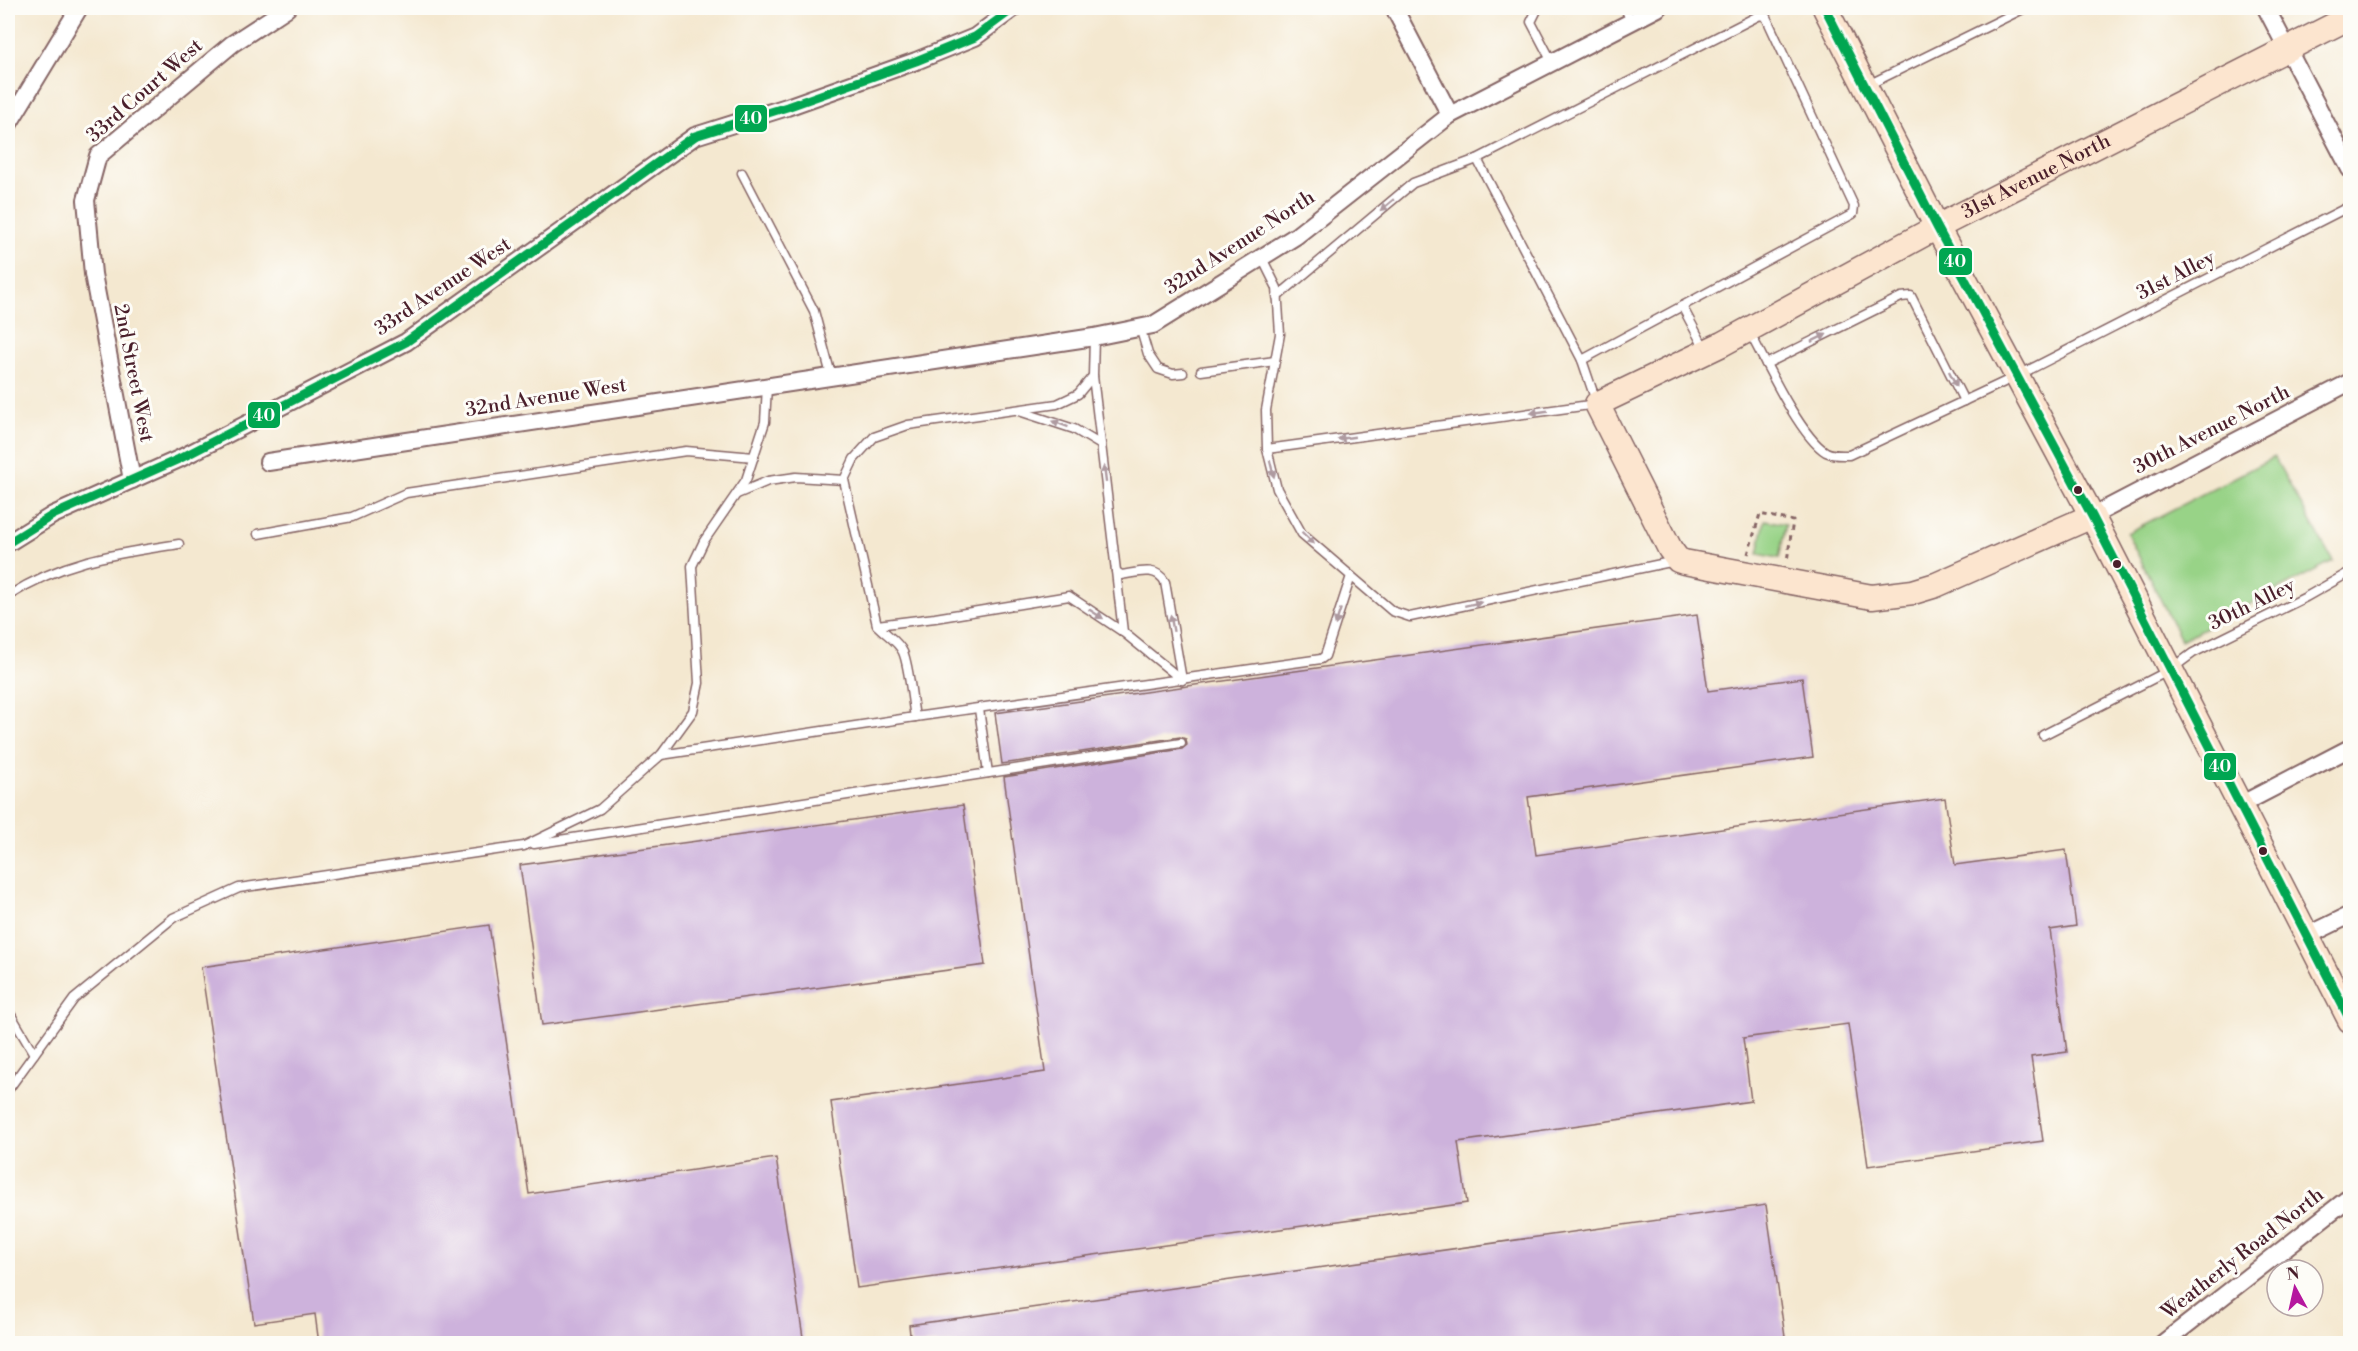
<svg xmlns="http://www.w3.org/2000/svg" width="2358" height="1351" font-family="'Libre Bodoni',serif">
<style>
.green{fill:#98d387;stroke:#717959;stroke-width:1.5}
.building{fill:#cdb2dc}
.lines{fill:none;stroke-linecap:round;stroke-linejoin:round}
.lane-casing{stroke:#866565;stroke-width:11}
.street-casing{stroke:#866565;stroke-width:20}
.secondary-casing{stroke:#866565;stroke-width:27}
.path{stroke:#866565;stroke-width:3;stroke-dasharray:4.5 4.5;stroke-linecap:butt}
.lane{stroke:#fff;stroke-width:8}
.street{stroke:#fff;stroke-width:16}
.secondary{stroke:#fce5cf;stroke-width:24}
.bus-1-casing{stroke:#fdfcf7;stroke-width:14}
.bus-1{stroke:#00a651;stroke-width:9}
.oneway{fill:#ae9aa0}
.bus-dot{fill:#4a1f2b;stroke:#fdfcf7;stroke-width:2}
.labels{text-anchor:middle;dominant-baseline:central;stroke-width:6;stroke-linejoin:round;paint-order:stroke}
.street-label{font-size:20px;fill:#4a1f2b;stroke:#fdfcf7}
.line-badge{stroke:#fdfcf7;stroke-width:2}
.badge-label{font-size:16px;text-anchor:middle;font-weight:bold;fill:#fff}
</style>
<rect width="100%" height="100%" fill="#fdfcf7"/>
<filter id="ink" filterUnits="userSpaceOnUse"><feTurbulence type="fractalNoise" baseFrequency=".0167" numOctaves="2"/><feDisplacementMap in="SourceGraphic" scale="12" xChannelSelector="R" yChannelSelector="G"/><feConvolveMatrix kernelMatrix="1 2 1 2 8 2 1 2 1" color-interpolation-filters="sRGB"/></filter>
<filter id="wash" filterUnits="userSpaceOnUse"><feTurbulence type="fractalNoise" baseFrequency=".008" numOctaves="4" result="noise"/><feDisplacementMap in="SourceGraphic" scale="24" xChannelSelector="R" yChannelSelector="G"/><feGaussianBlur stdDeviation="1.35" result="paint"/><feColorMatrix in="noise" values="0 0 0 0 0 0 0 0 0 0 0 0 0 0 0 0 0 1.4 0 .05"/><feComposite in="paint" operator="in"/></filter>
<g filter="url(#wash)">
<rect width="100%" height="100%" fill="#f4e8d0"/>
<g class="green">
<path d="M2274,457L2333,561L2181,640L2127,533Z"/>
<path d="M1765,520L1786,524L1779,558L1758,554Z"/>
</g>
<g id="blocks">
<g class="building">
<path d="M1697,615L1708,691L1802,678L1813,757L1528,797L1536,855L1945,798L1955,865L2066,850L2076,926L2050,930L2067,1052L2031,1057L2043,1141L1868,1166L1848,1024L1743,1038L1751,1101L1458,1142L1467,1203L857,1288L831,1102L1045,1072L1004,777L1182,749L1187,745L1186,739L1180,737L1002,764L995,713Z"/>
<path d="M963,805L985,965L542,1025L520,865Z"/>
<path d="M489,925L529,1194L776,1158L804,1344H319L315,1314L254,1323L201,967Z"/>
<path d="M1766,1205L1786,1344H1664V1341L1643,1344H911L909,1325Z"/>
</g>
</g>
</g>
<g filter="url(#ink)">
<use href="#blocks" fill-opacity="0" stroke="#866565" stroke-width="1.5"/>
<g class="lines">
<g class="lane-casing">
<g id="lane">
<path d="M1538,8L1531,22L1552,62"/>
<path d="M1625,8L1631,21"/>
<path d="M1868,85L2025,8"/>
<path d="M1477,159L1760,15L1766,17L1854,206L1853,214L1582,360"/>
<path d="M742,173L814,311L831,375"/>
<path d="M1262,258L1277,288L1280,334L1266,410L1267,449L1277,489L1302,534L1392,611L1410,617L1675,561"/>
<path d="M1682,306L1706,351"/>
<path d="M1140,327L1148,354L1158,369L1173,374L1183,373"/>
<path d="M1749,331C1764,359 1800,437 1826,452C1834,456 1841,455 1849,455L2017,376L2350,206"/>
<path d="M1094,337L1093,376L1116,571L1121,575C1137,573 1156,565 1165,582L1182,680"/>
<path d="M1766,364L1901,297L1911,296L1964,401"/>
<path d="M1201,371L1275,361"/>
<path d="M1093,376L1078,394L1057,404L908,425L874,437L854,459L844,480L877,625C885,634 898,641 903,652C909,665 912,701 915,717L1321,659L1325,656L1351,576"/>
<path d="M1019,411L1074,429L1101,445"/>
<path d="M1267,449L1597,404L1582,360L1477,159L1413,183L1277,297"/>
<path d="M737,494L768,481L796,477L844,480"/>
<path d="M258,534L352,517L406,493L686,451L754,457"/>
<path d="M1116,571L1123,632"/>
<path d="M8,596C64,560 114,554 179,544"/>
<path d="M877,625L935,618L1069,596L1123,632L1182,680"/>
<path d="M979,709L988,773"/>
<path d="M2043,735L2170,670L2193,653L2306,597L2350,572"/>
<path d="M661,755L915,717"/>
<path d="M534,844L1181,743"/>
<path d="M8,1010L34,1054"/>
<path d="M8,1090L74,999L173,918L239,888L524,846L600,809L661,755L693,711L699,683L692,566L704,541L746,480L765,422L767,386"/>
</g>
</g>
<g class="street-casing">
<g id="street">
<path d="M1394,8L1450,115"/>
<path d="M2266,8L2350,169"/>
<path d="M8,125L79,8"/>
<path d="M268,462L1094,337L1153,325L1296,236L1450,115L1658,8"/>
<path d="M132,480L93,274L86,200L98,156L232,44L287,8"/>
<path d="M2092,516L2350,382"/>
<path d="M8,543L53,515L179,459L406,342L695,136L787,107L916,61L975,37L1014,8"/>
<path d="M2240,805L2350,748"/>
<path d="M2307,936L2350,915"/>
<path d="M2162,1344L2350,1197"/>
</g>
</g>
<g class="secondary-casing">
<g id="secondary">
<path d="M1825,8L1937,227L2092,516L2350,1020"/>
<path id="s1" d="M2092,516L1936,585L1913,592L1872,597L1684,562L1678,560L1670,549L1597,404L1722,344L1937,227L2350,17"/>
</g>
</g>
<path class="path" d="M1748,554L1760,514L1793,521L1787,561"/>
<use href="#lane" class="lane"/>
<use href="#street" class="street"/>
<use href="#secondary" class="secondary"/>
<g class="bus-1-casing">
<g id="bus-1">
<path d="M1825,8L1937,227L2092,516L2350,1020"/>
<path d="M8,543L53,515L179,459L406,342L695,136L787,107L916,61L975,37L1014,8"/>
</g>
</g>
<use href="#bus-1" class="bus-1"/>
</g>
<defs><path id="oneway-solid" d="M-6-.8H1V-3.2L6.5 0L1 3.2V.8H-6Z" transform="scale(1.5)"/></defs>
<g class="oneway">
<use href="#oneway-solid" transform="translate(1387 205) rotate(140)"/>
<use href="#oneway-solid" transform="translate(1819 338) rotate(-26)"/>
<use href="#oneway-solid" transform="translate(1953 379) rotate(63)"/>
<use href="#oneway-solid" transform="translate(1539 412) rotate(172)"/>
<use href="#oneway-solid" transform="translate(1060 424) rotate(-160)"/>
<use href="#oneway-solid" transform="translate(1346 438) rotate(172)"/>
<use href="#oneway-solid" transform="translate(1272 469) rotate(76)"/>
<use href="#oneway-solid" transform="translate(1105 474) rotate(-97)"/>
<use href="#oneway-solid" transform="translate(1308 538) rotate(44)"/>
<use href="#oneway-solid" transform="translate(1473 604) rotate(-12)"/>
<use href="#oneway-solid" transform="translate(1096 614) rotate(33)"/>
<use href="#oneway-solid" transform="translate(1338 617) rotate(108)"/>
<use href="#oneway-solid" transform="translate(1172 623) rotate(-100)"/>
</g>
</g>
<g class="bus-dot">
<circle cx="2078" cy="490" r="5"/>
<circle cx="2117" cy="564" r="5"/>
<circle cx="2263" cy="851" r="5"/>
</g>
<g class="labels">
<g class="street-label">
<text transform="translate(145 91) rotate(-41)">33rd Court West</text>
<text stroke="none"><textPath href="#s1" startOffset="1104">31st Avenue North</textPath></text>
<text transform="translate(1240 243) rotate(-33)">32nd Avenue North</text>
<text transform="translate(2176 276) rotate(-27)">31st Alley</text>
<text transform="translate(443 287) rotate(-34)">33rd Avenue West</text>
<text transform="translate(133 373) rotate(79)">2nd Street West</text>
<text transform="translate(546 398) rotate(-9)">32nd Avenue West</text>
<text transform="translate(2212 430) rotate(-27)">30th Avenue North</text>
<text transform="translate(2252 605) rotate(-26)">30th Alley</text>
<text transform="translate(2243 1254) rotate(-38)">Weatherly Road North</text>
</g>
</g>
<g class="line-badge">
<rect x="734" y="104" width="34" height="29" rx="6" fill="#00a651"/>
<rect x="1938" y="247" width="35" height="29" rx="6" fill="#00a651"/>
<rect x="247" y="401" width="34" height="28" rx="6" fill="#00a651"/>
<rect x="2203" y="752" width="34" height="29" rx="6" fill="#00a651"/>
</g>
<g class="badge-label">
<text x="751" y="124">40</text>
<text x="1955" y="267">40</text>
<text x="264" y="421">40</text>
<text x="2220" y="772">40</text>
</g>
<rect width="2358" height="1351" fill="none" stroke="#fdfcf7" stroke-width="30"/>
<g transform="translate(2295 1288) rotate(352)"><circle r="28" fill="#fdfcf7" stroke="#b5a4a5" stroke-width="1.5"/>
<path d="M0-4.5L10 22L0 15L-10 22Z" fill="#b5179e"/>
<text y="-9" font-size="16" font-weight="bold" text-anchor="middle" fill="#4a1f2b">N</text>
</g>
</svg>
